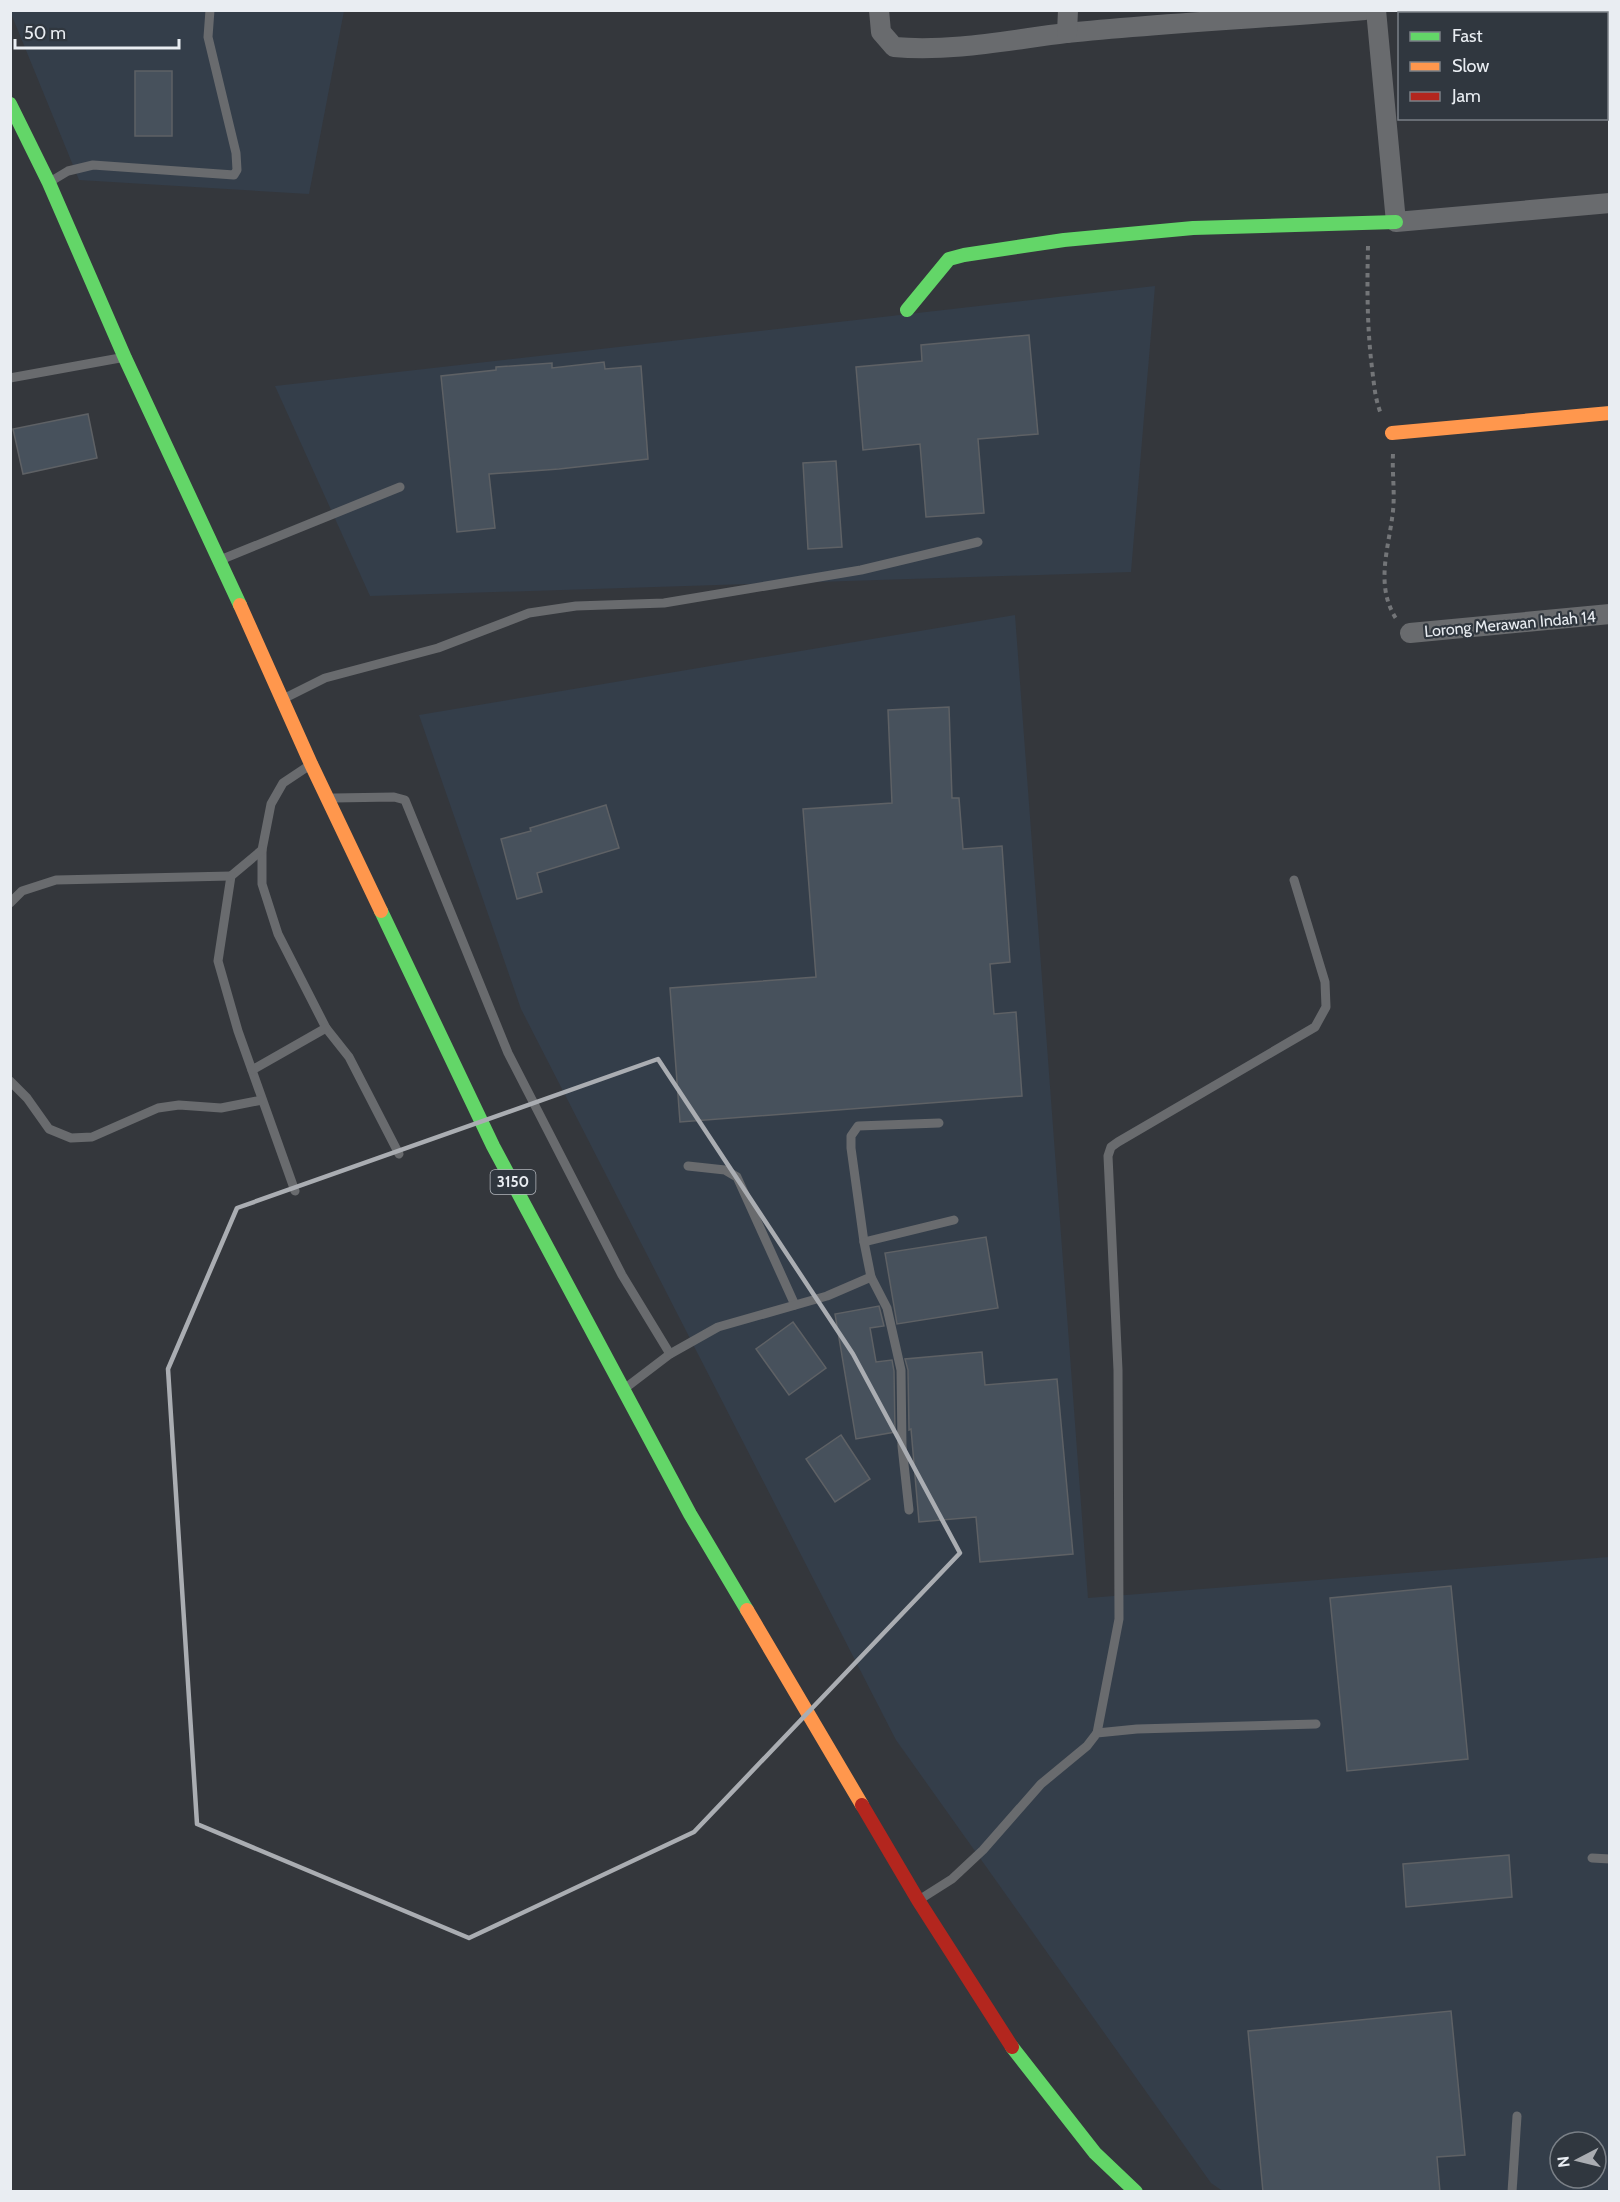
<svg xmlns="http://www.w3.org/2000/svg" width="1620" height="2202" font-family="Cabin,sans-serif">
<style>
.built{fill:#343e4a;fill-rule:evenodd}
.building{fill:#47515c;stroke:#5e6165;stroke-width:1.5}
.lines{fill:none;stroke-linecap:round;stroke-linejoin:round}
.path{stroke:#737578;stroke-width:4;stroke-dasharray:4.5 4.5;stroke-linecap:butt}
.lane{stroke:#696b6e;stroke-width:9}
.street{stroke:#696b6e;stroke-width:20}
.fast{stroke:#63d668;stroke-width:14}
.slow{stroke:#ff974d;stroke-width:14}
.jam{stroke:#b3261e;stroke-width:14}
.marked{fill:none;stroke:#aaadb2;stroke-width:4.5;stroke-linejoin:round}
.labels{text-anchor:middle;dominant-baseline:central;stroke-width:4.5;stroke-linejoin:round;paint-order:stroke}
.shield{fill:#30373f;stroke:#b2b6bc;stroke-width:1.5}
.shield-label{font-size:15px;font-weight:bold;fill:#e9edf2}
.street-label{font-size:16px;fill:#e9edf2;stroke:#30373f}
</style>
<rect width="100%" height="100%" fill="#34373c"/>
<g class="built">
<path d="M10,11H344L309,194L79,180Z"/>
<path d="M1155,286L1131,572L370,596L275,386Z"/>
<path d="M1015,615L1088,1598L1609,1557V2191L1224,2192L1211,2183L896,1740L521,1009L419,715ZM1560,2142H1596V2178H1560Z"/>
</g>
<g class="building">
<rect x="135" y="71" width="37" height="65"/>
<path d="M1029,335L1038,434L978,439L984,513L926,517L920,444L863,450L856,367L922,361L921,345Z"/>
<path d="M604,362L605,369L641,366L648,459L559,469L489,474L495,528L457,532L441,376L496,370V367L552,363V368Z"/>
<path d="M88,414L97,458L23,474L13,429Z"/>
<path d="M836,461L842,547L808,549L803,463Z"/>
<path d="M949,707L952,798H959L963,849L1002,846L1010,962L990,964L994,1014L1016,1012L1022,1096L680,1122L670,988L816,977L803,809L892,803L888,710Z"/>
<path d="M606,805L619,848L537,873L542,892L517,899L501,839L531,831L530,828Z"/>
<path d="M986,1237L998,1308L897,1324L885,1253Z"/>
<path d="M879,1306L884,1326L870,1328L876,1362L892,1360L894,1371L895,1432L856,1439L835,1314Z"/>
<path d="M793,1322L826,1368L789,1395L756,1349Z"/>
<path d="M982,1352L985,1385L1057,1379L1073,1554L980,1562L976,1517L919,1522L911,1429L909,1430L908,1370L905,1359Z"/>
<path d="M841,1435L870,1479L835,1502L806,1459Z"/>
<path d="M1451,1586L1468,1759L1347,1771L1330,1598Z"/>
<path d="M1509,1855L1512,1897L1406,1907L1403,1864Z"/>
<path d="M1451,2011L1465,2155L1437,2157L1440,2192H1263L1248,2031Z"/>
</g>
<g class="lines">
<g class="path">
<path d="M1368,246C1367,287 1367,327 1372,368C1374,384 1375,399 1381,414"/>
<path d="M1393,454C1392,473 1395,492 1393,511C1389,548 1374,586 1397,620"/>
</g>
<g class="lane">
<path d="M53,180L68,171L93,165L234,175L237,170L236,153L208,37L210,10"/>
<path d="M10,378L120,358"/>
<path d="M225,558L400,487"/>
<path d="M287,697L325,678L438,648L529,613L576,606L664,603L861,570L978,542"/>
<path d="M307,767L283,783L271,804L262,850V884L278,934L326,1028L349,1057L399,1154"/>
<path d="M334,798L394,797L405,800L508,1053L622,1275L670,1354"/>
<path d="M262,850L231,876L218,961L238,1031L295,1191"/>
<path d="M10,903L22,891L56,880L231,876"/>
<path d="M252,1070L326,1028"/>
<path d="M10,1081L27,1098L49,1129L71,1138L92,1137L158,1108L179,1105L221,1108L262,1100"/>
<path d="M688,1166L725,1170L737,1177L795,1305"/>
<path d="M864,1242L851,1148V1136L858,1126L939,1123"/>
<path d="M871,1277L887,1308L901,1370L902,1446L909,1510"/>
<path d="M628,1386L670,1354L718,1327L827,1296L871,1277L864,1242L954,1220"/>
<path d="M1097,1733L1119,1619L1118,1370L1108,1156L1111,1147L1118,1142L1315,1027L1326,1007L1325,982L1294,880"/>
<path d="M1592,1858L1610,1859"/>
<path d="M922,1898L952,1879L983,1850L1041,1784L1087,1746L1097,1733L1137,1729L1316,1724"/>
<path d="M1512,2192L1517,2116"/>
</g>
<g class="street">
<path d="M879,10L881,32L894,47C952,52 1009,40 1066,33C1165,23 1266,18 1365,10"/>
<path d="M1376,10L1396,222L1610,203"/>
<path d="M1067,33L1068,10"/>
<path d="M1410,633L1610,614"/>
</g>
<g class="fast">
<path d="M10,104L49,183L125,358L240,605"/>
<path d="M907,310L949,259L964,255L1064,240L1193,228L1396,222"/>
<path d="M381,911L493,1146L690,1514L747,1610"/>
<path d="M1012,2047L1095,2153L1136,2192"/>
</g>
<g class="slow">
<path d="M1392,433L1610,413"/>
<path d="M240,605L311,764L381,911"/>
<path d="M747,1610L862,1805"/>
</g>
<path class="jam" d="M862,1805L918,1900L1012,2047"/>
</g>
<path class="marked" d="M658,1059L853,1354L960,1553L694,1832L469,1938L197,1824L168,1369L237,1208Z"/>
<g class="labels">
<rect class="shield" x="490.5" y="1170" width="45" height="24" rx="4.5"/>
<g class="shield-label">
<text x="513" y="1182">3150</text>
</g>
<g class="street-label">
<text transform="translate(1510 624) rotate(-5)">Lorong Merawan Indah 14</text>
</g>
</g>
<rect width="1620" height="2202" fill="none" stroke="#e9edf2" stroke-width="24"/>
<rect x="1398" y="12" width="210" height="108" fill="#30373f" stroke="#7a8087" stroke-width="1.5"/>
<rect x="1410" y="32" width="30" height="9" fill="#63d668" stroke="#7a8087" stroke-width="1.5"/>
<text x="1452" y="42" font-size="18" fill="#e9edf2">Fast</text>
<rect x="1410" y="62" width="30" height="9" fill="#ff974d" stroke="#7a8087" stroke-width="1.5"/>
<text x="1452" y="72" font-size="18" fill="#e9edf2">Slow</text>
<rect x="1410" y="92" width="30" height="9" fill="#b3261e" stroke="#7a8087" stroke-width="1.5"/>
<text x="1452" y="102" font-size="18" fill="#e9edf2">Jam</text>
<g transform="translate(1578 2160) rotate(263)"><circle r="28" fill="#30373f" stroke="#7a8087" stroke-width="1.5"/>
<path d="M0-4.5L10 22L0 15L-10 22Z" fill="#aaadb2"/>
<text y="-9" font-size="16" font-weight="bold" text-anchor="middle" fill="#e9edf2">N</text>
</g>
<path d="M15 39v9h164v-9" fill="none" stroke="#e9edf2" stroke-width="3"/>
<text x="24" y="39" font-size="18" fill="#e9edf2" stroke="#30373f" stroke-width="4.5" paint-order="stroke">50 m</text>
</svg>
